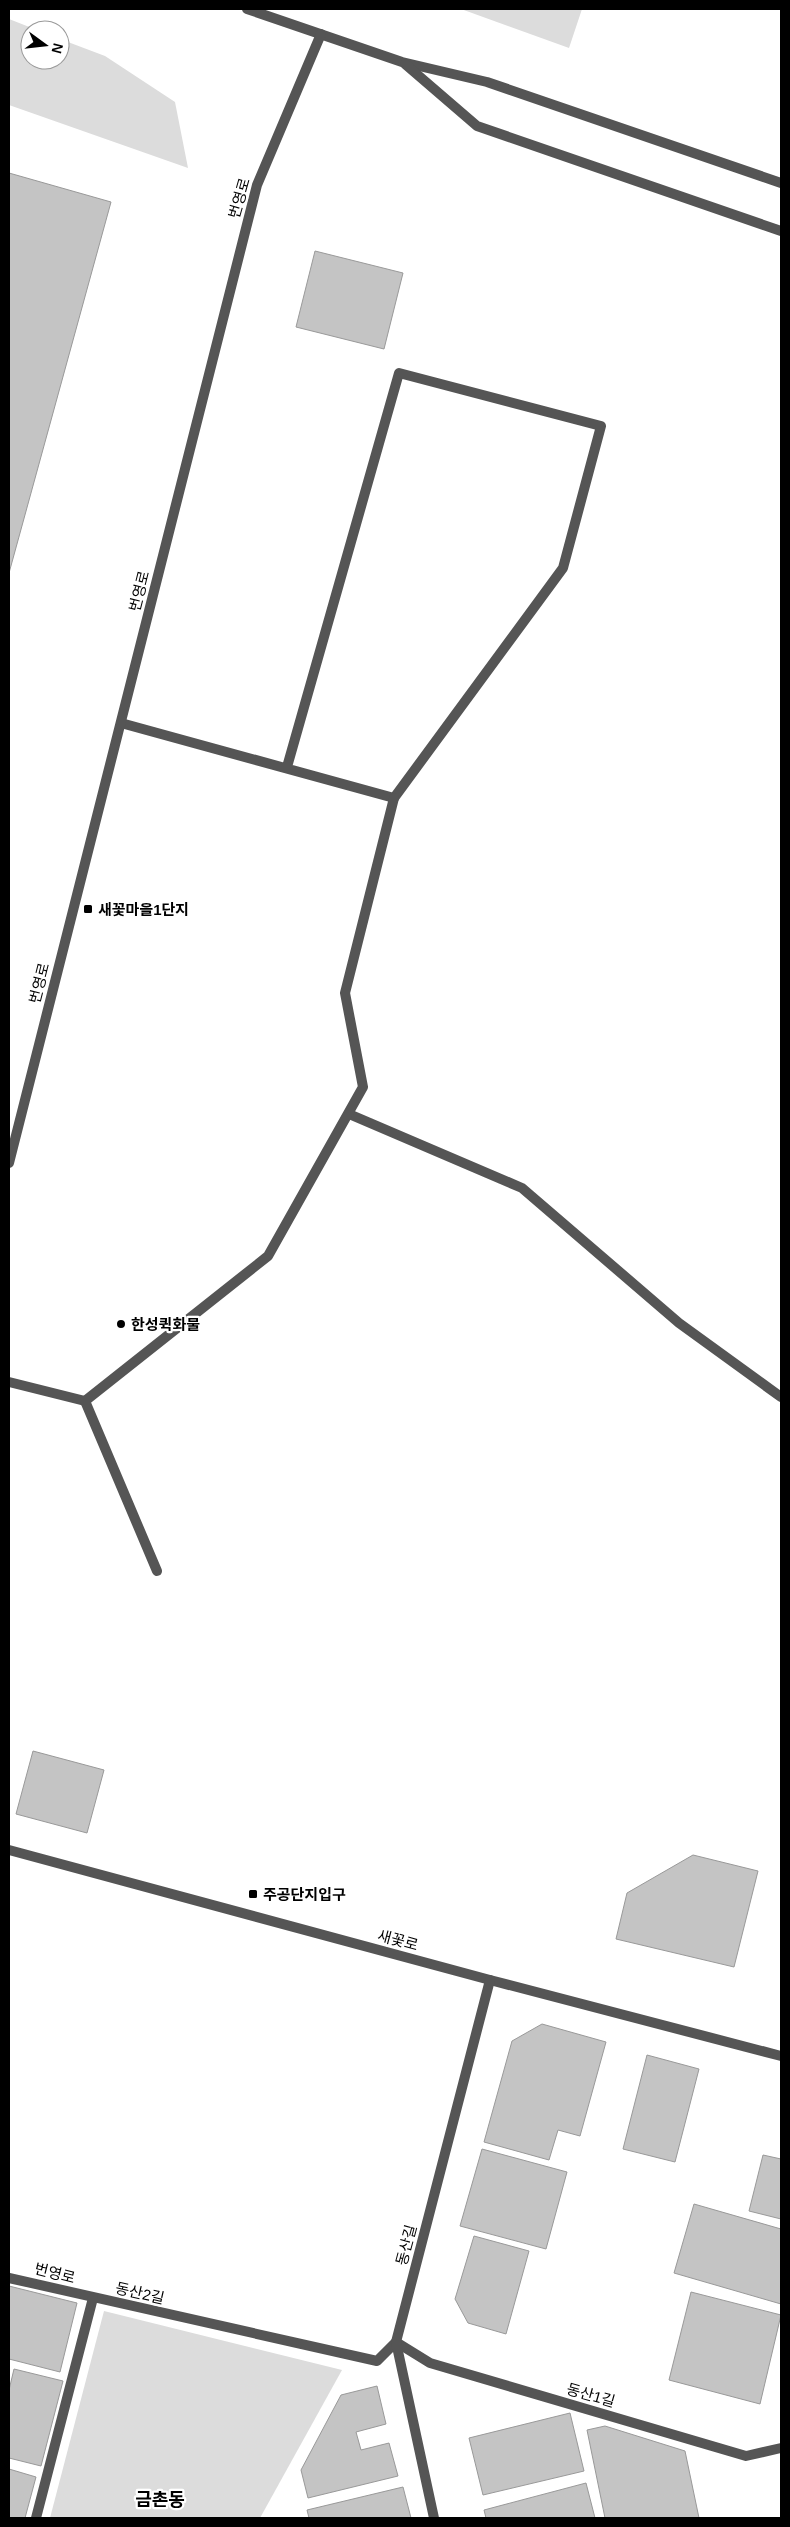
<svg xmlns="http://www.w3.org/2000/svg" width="790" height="2527" font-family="Arial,'Noto Sans KR',sans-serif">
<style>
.green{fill:#dcdcdc}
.building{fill:#c4c4c4;stroke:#999}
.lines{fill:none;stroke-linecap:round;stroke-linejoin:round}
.minor{stroke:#555;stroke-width:10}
.tertiary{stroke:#555;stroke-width:10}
.poi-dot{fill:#000;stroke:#fff;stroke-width:2}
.labels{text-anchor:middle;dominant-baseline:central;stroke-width:4.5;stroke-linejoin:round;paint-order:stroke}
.street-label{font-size:15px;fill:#000;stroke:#fff}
.poi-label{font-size:15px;font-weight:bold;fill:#000;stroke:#fff;text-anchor:start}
.quarter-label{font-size:18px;font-weight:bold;fill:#000;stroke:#fff}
</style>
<rect width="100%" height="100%" fill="#fff"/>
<g class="green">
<path d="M461,9H582L569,48Z"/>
<path d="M9,19L37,30H30V60H60V39L105,56L175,102L188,168L9,105Z"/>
<path d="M104,2311L342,2370L260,2518H50Z"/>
</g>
<g class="building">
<path d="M9,173L111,202L9,573Z"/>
<path d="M315,251L403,273L384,349L296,327Z"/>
<path d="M33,1751L104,1770L87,1833L16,1814Z"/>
<path d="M693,1855L758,1871L734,1967L616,1939L627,1893Z"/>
<path d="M542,2024L606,2042L580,2136L558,2130L549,2160L484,2142L512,2041Z"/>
<path d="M647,2055L699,2069L675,2162L623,2149Z"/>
<path d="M482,2149L567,2172L546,2249L460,2226Z"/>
<path d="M763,2155L781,2159V2219L749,2211Z"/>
<path d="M694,2204L781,2229V2304L674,2273Z"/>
<path d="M474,2236L529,2251L506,2334L468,2323L455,2299Z"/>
<path d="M9,2286L77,2303L60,2372L9,2359Z"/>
<path d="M691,2292L781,2315L760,2404L669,2380Z"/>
<path d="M14,2369L63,2381L41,2466L9,2458V2390Z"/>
<path d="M377,2386L386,2424L356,2432L361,2450L389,2443L398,2476L308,2498L301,2470L341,2395Z"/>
<path d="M570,2413L584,2471L483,2495L469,2438Z"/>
<path d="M605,2426L685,2451L699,2518H605L587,2430Z"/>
<path d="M9,2469L36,2477L25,2518H9Z"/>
<path d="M586,2483L595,2518H486L484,2510Z"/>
<path d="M403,2487L411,2518H309L307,2510Z"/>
</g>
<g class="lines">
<g class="minor">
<path d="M121,723L394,798L563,568L601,426L399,373L287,767"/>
<path d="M349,1114L522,1188L679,1323L781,1397"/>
<path d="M9,1382L85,1401"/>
<path d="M157,1571L85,1401L268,1256L363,1087L345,993L394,798"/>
<path d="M9,1850L490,1980L781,2056"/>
<path d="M9,2278L377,2361L396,2342L430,2363L746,2456L781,2448"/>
<path d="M36,2518L93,2298"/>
<path d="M434,2518L396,2342L490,1980"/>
</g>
<g class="tertiary">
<path d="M247,9L402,62L487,82L781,183"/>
<path d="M405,64L477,126L781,231"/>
<path d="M9,1163L257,185L321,34"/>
</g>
</g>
<g class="poi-dot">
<rect x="83" y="904" width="10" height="10" rx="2.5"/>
<circle cx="121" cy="1324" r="5"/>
<rect x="248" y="1889" width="10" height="10" rx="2.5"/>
</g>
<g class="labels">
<g class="street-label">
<text transform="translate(239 198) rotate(-74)">번영로</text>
<text transform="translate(139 591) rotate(-76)">번영로</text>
<text transform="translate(39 983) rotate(-76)">번영로</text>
<text transform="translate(398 1940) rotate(15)">새꽃로</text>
<text transform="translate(406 2245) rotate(-75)">동산길</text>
<text transform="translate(55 2273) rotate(14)">번영로</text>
<text transform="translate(140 2293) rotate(13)">동산2길</text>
<text transform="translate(591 2395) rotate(16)">동산1길</text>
</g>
<g class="poi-label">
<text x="98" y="909">새꽃마을1단지</text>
<text x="131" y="1324">한성퀵화물</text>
<text x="263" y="1894">주공단지입구</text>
</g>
<g class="quarter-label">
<text x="160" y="2500">금촌동</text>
</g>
</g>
<rect width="790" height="2527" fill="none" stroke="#000000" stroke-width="20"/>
<g transform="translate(45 45) rotate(105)"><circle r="24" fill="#ffffff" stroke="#999999"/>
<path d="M0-4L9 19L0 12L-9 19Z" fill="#000000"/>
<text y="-8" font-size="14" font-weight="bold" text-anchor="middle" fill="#000000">N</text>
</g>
</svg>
